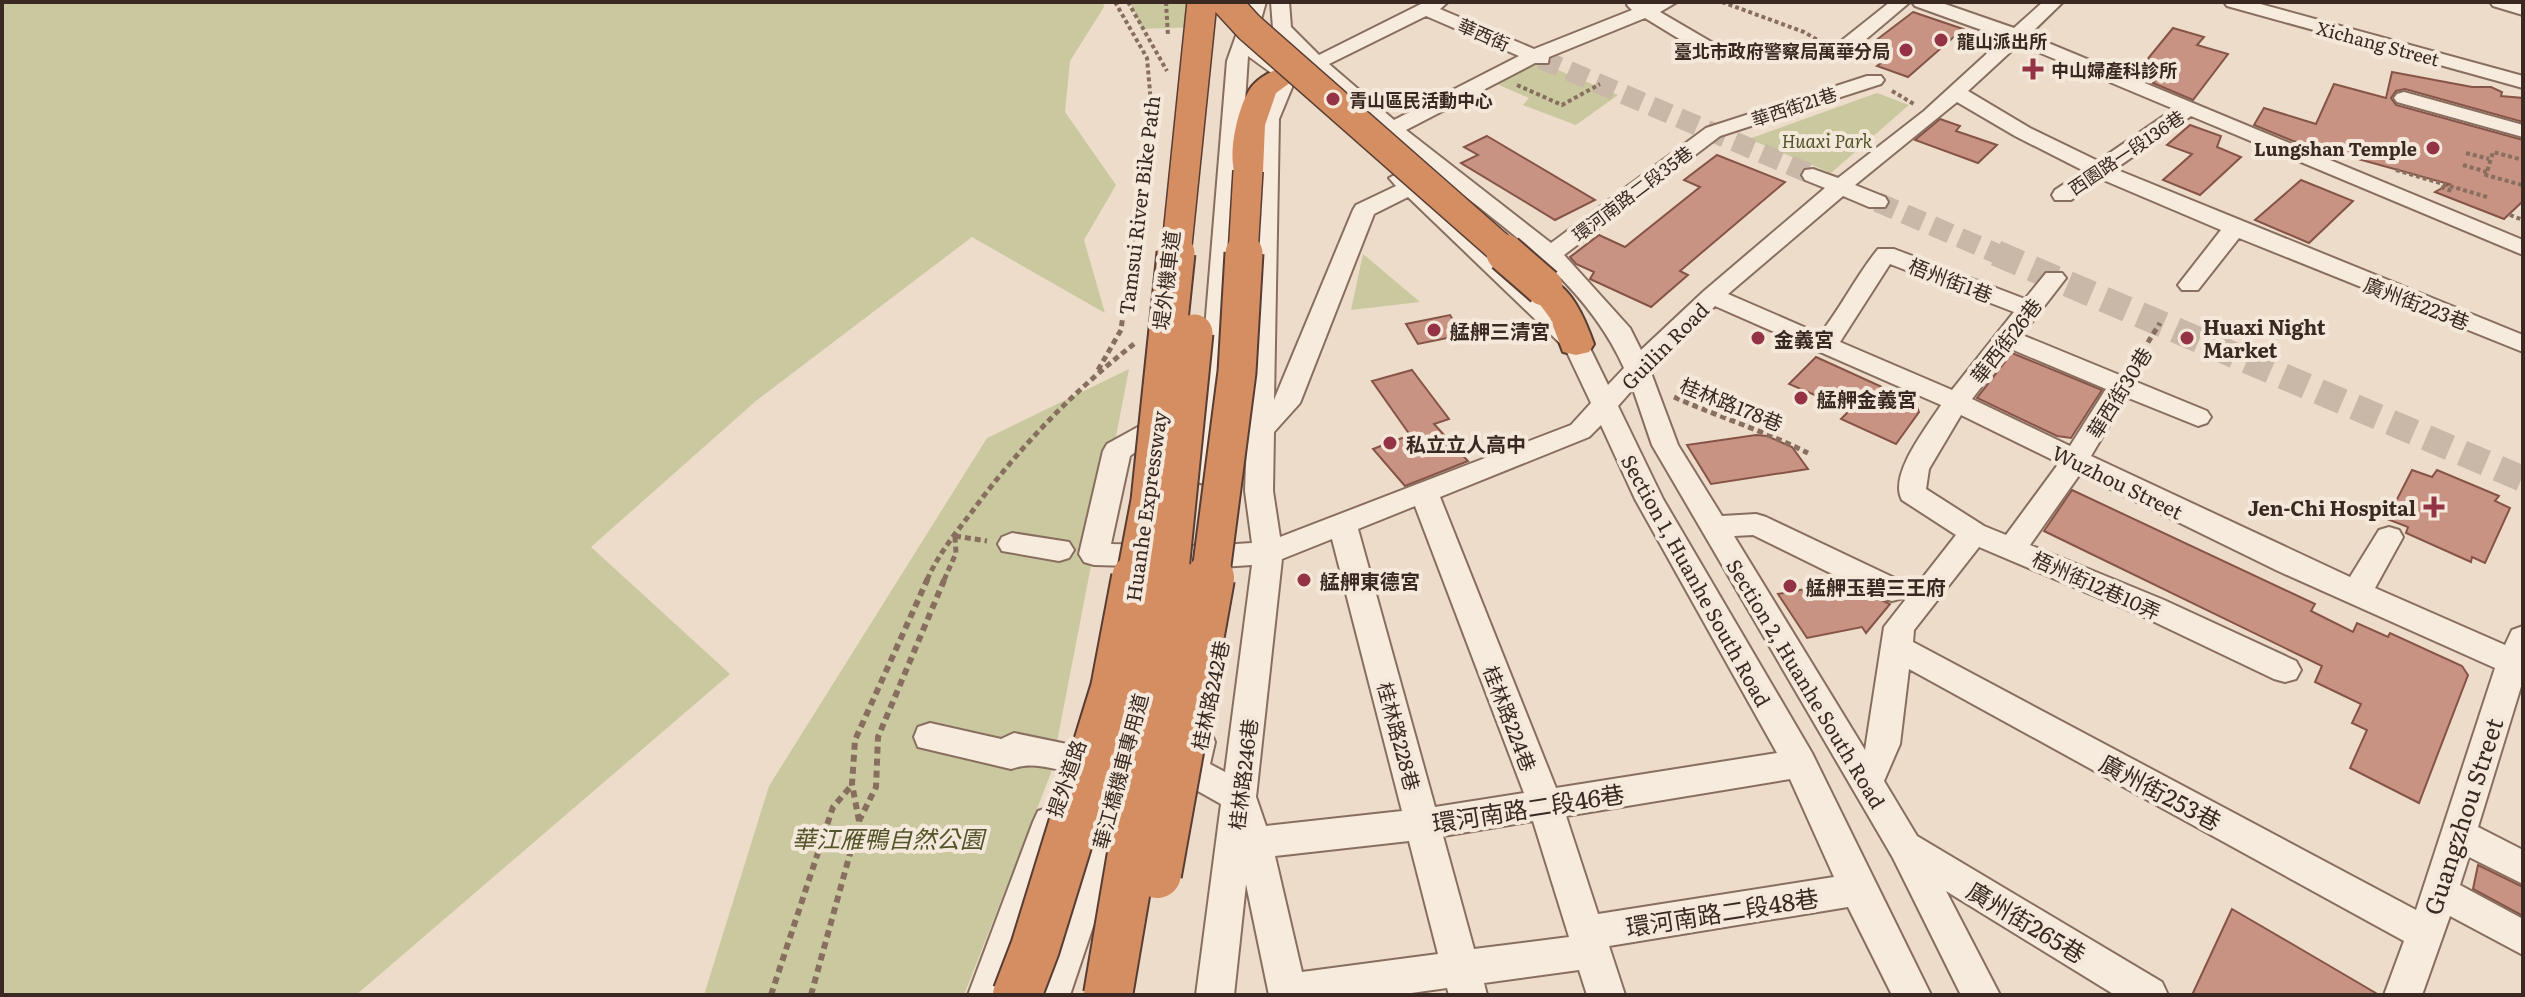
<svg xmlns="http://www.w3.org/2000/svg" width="2525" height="997" font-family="Literata,'Noto Sans TC',serif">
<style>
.green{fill:#cac89e}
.building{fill:#c89383;stroke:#865447;stroke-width:2}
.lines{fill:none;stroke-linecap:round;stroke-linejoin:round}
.minor-tunnel-far1{stroke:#c9b8a8;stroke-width:20;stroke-dasharray:20 10;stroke-linecap:butt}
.minor-tunnel{stroke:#c9b8a8;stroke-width:26;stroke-dasharray:26 13;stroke-linecap:butt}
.minor-casing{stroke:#886e5f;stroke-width:4}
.highway-casing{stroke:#573d33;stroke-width:4}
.path-far2{stroke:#886e5f;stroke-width:4;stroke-dasharray:4 3;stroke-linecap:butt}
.path-far1{stroke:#886e5f;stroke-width:5;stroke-dasharray:6 4;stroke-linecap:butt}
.path{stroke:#886e5f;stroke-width:6;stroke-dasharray:7 5;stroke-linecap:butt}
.minor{fill:#f7ebde;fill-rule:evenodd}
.highway{fill:#d58d62;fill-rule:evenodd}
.highway-bridge-far2-casing{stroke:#573d33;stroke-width:32;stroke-linecap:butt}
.highway-bridge-far1-casing{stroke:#573d33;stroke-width:41;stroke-linecap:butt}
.highway-bridge-casing{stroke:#573d33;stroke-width:52;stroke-linecap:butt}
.highway-bridge-far2{stroke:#d58d62;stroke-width:29}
.highway-bridge-far1{stroke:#d58d62;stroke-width:37}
.highway-bridge{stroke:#d58d62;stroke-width:48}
.poi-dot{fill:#943346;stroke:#f4e8da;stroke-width:3}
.labels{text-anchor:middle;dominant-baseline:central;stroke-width:8;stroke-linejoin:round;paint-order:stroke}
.far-street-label{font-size:18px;fill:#3a2922;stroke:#f4e8da}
.far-poi-label{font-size:18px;font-weight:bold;fill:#3a2922;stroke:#f4e8da;text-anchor:start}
.far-park-label{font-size:18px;font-style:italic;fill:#52552a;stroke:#f4e8da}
.street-label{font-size:20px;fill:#3a2922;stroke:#f4e8da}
.poi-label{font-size:20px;font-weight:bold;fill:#3a2922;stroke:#f4e8da;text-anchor:start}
.near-street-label{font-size:24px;fill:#3a2922;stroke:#f4e8da}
.near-park-label{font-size:24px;font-style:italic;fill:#52552a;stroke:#f4e8da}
</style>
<rect width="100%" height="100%" fill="#eddcca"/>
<g class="green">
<path d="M2,2H1103L1104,7L1070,61L1065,112L1116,185L1084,240L1105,313L972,237L757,400L591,547L730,674L356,995H2Z"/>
<path d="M1130,2H1194V27L1142,29Z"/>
<path d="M1534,60L1618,95L1576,125L1523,105L1529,98L1497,84Z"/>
<path d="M1877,93L1909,105L1831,173L1749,139Z"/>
<path d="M1363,254L1420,302L1351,310Z"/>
<path d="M1129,369L1051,773L964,995H704L769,786L987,438Z"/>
</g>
<g class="building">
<path d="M1913,12L1963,29L1908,77L1877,66L1881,63L1865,57L1881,44L1875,41Z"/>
<path d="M2173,28L2204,37L2197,45L2228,54L2193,100L2153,83L2166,67L2146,61Z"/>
<path d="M2392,72L2472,87H2491L2502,92L2501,96L2523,98V122L2405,89L2396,91L2391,98L2396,105L2523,140V201L2504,219L2435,192L2449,184L2293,141L2254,125L2264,108L2316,124L2334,84L2386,98Z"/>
<path d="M1940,119L1960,126L1956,131L1997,145L1978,163L1915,140Z"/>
<path d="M2190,125L2221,136L2217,147L2241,157L2200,195L2163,180L2192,154L2167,145Z"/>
<path d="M1487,136L1595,200L1555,220L1461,163L1478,155L1464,147Z"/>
<path d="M1717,155L1785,182L1680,271L1688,275L1651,307L1590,279L1594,272L1576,264L1570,257L1599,235L1625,247L1700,187L1684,180Z"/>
<path d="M2301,180L2353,201L2309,243L2255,220Z"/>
<path d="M1450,315L1462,335L1418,344L1406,324Z"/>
<path d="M2012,353L2102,390L2071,438L2057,436L1977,398Z"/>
<path d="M1816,357L1915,402L1919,412L1896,444L1841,419L1850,410L1789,384Z"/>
<path d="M1412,370L1449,419L1434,424L1468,461L1405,486L1373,449L1410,435L1372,381Z"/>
<path d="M1756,435L1767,436L1792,447L1808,469L1711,484L1687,445Z"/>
<path d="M2412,470L2432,477L2437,470L2499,496L2495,501L2510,508L2485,563L2472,557L2471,562L2406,533L2408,527L2387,519Z"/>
<path d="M2072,490L2315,604L2311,611L2353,632L2357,623L2388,637L2390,633L2462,666L2468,675L2419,803L2350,768L2367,730L2352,723L2361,704L2315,682L2322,666L2044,531Z"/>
<path d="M1830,576L1890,604L1866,633L1862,627L1807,638L1778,594L1822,586Z"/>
<path d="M2478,865L2523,887V916L2473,889Z"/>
<path d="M2232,909L2299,948L2379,995H2192Z"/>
</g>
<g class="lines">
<g class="minor-tunnel-far1">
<path d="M1541,59L1813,175"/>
<path d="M1877,202L2000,255"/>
</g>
<path class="minor-tunnel" d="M1996,253L2523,479"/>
<g class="minor-casing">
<g id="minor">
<path d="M1248,2H1266L1255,40L1265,52L1288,67L1303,61L1273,28L1271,2H1289L1291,27L1319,55L1425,2H1448L1440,9L1534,49L1632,10L1627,5L1629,2H1677L1660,12L1713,43L1715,47L1713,51H1699L1645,18L1549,57L1548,63H1535L1406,130L1551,243L1706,128L1867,76H1881L1884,80L1881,84L1720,136L1564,255L1630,328L1641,350L1704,291L1825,188L1805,180L1802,175L1805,170L1813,169L1838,178L1924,111L2004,38L1915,6L1912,2H1939L2014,28L2043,2H2063L2029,35L2523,240V255L2191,116L2115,169L2523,335V352L2239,238L2198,290H2182L2178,285L2221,230L2101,179L2071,200H2055L2052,195L2055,190L2084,171L2015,136L1957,102L1855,185L1885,197L1888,202L1885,207H1869L1843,196L1728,294L1820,334C1842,306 1856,276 1878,249H1894L2025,299L2046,273H2062L2066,278L2022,335L2207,411L2211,417L2207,423L2198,426L2126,397L2091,456L2350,577L2379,530L2389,527L2399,530L2403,537L2375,588L2505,645L2512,630L2523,626V680L2478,827L2523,850V884L2469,857L2460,885L2523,919V955L2450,916L2422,995H2384L2404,941L1909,669L1900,744L1884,781L1917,836L2162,982L2168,995H2115L1946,891L2000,995H1961L1893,858L1652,445L1633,389L1618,406L1663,499L1812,753L1931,995H1892L1848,907L1609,946L1625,995H1587L1579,970L1484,983L1487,995H1449L1447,988L1397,995H1269L1246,884L1234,995H1196L1221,804L1180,781L1175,771L1187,732L1199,728L1211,732L1215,742L1210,764L1225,772L1252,565L1205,568L1094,565L1084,562L1079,554L1103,451L1107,444L1147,422L1156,425L1160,431L1156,437L1130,456L1111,544L1205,546L1252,543L1245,491L1259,119L1277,77L1248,56L1221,475L1217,482L1207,485L1197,482L1193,475L1227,61ZM1426,16L1519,56L1394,120L1329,64ZM2019,44L2174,109L2098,161L2030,128L1968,91ZM1314,70C1352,104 1390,138 1430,169C1502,226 1586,282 1624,368L1608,385L1585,338L1419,182L1400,172L1389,178L1396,186L1356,205L1353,210L1274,400L1279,119L1293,85L1300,83L1303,79L1301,76ZM1408,197L1565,348L1591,403L1571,425L1280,537L1273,491L1274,432L1300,403L1374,214ZM1890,264L2014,312L1952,390L1840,342ZM1715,306L1941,405C1927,427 1888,475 1902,500L1956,535L1884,627L1865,750L1734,536L1753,535L1881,598L1892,601L1903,598L1907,590L1903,582L1766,517L1756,514L1722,516L1678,445L1650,370ZM2011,349L2106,389L2070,446L1972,399ZM1961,415L2059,463L2006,535L1984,526L1926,489L1929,469ZM1601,425L1635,499L1777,753L1556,788L1440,497L1589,437ZM2080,474L2278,571L2495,668L2416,910L1913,642L1914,630L1979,547L2142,616L2274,679L2285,682L2296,679L2301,670L2296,661L2164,600L2030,545ZM1415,506L1524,793L1435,807L1358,529ZM1332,539L1402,811L1266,826L1256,797L1282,559ZM1790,779L1834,877L1598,914L1566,816ZM1533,821L1569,937L1474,949L1443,836ZM1409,841L1438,954L1302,972L1275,856Z"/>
<path d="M1890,2H1910L1845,57H1831L1828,53L1831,49Z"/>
<path d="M2224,2H2253L2523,76V88L2227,6Z"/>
<path d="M2490,2L2523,4V15L2493,6Z"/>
<path d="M2404,92L2523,125V137L2397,102L2394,98L2397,94Z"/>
<path d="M1012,533L1069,542L1074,550L1069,558L1059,561L1002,551L998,544L1002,537Z"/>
<path d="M1130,714L1142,718L1146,727L1106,888L1070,995H1032L1070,888L1114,727L1118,718Z"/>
<path d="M930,723L1001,739L1014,733L1086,748L1091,758L1086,768C1059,777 1041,758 1011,769L918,747L914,737L918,727Z"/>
<path d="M1050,807L1062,811L1067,822L1006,995H968L1033,822L1038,811Z"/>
</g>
</g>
<g class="highway-casing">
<g id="highway">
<path d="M1288,66L1298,68L1302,74L1276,93L1265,125L1263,171L1259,177L1248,180L1237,177C1225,160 1239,97 1255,83C1263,75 1277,68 1288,66Z"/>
<path d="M1544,277C1571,284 1585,319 1594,344L1589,352L1576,355L1563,352L1550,318L1527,287L1532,280Z"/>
</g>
</g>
<g class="path-far2">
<path d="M1115,2L1147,58L1151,103L1131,255"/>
<path d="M1128,2L1167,71"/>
<path d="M1166,2L1168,36"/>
<path d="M1722,2L1804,32L1821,42"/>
<path d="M1517,85L1562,105L1600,84"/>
<path d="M1892,91L1914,104"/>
<path d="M2466,153L2489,159"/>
<path d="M2463,165L2487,172"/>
<path d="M2396,170L2487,197"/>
<path d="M2522,185L2486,175L2493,152L2523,160"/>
<path d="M2441,187L2454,192"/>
<path d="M2510,215L2523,220"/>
</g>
<g class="path-far1">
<path d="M2132,368L2160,323"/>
<path d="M1098,370L1121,330L1131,253"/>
<path d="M1674,397C1719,417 1764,431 1808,453"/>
<path d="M955,536L987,541"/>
<path d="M927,580C938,555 954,535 971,513C1017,450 1072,392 1134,344"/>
<path d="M944,580L956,553L955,537"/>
</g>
<g class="path">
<path d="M859,821L852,784L855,740L928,578"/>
<path d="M771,995L833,807L852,785"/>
<path d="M811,995L859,821L876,787L878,737L945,578"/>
</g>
<use href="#minor" class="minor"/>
<use href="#highway" class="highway"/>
<g class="highway-bridge-far2-casing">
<g id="highway-bridge-far2">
<path d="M1226,2L1249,27L1508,255"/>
<path d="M1176,255L1202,2"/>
<path d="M1243,255L1248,171"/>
</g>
</g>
<g class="highway-bridge-far1-casing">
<g id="highway-bridge-far1">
<path d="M1505,253L1544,287"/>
<path d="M1135,580L1150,501L1176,253"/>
<path d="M1169,580L1194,333"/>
<path d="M1210,580L1237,372L1244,253"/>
</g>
</g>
<g class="highway-bridge-casing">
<g id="highway-bridge">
<path d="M1157,874L1210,578"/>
<path d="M1017,995L1035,948L1115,689L1136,578"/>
<path d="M1108,995L1136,830L1170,578"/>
</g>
</g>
<use href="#highway-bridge-far2" class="highway-bridge-far2"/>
<use href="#highway-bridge-far1" class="highway-bridge-far1"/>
<use href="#highway-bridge" class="highway-bridge"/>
</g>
<g class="poi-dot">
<circle cx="1941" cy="40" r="8"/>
<circle cx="1906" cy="50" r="8"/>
<path d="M2029 57h8v8h8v8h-8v8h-8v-8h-8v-8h8z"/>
<circle cx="1333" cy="99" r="8"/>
<circle cx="2433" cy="148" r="8"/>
<circle cx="1434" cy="330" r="8"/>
<circle cx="1758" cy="338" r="8"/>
<circle cx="2187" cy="338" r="8"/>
<circle cx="1801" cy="398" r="8"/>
<circle cx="1390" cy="443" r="8"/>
<path d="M2430 495h8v8h8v8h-8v8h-8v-8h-8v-8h8z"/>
<circle cx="1304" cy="580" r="8"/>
<circle cx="1790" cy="586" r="8"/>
</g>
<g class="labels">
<g class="far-street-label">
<text transform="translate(1484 34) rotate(23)">華西街</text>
<text transform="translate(2378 43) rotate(15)">Xichang Street</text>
<text transform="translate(1794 106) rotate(-18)">華西街21巷</text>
<text transform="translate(2126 152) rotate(-34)">西園路一段136巷</text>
<text transform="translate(1632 193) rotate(-37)">環河南路二段35巷</text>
</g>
<g class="far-poi-label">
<text x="1957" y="40">龍山派出所</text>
<text x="1890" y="50" text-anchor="end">臺北市政府警察局萬華分局</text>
<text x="2051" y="69">中山婦產科診所</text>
<text x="1349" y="99">青山區民活動中心</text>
<text x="2417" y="148" text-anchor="end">Lungshan Temple</text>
</g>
<g class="far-park-label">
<text x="1827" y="140">Huaxi Park</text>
</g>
<g class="street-label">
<text transform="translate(1138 205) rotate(-83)">Tamsui River Bike Path</text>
<text transform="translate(1951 279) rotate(21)">梧州街1巷</text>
<text transform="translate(1165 280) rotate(-83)">堤外機車道</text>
<text transform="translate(2417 302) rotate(21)">廣州街223巷</text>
<text transform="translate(2005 340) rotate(-52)">華西街26巷</text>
<text transform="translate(1664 345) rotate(-45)">Guilin Road</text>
<text transform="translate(2118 392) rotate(-58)">華西街30巷</text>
<text transform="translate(1732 403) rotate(22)">桂林路178巷</text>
<text transform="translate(2118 481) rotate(26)">Wuzhou Street</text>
<text transform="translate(1145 506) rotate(-82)">Huanhe Expressway</text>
<text transform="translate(1697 580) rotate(61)">Section 1, Huanhe South Road</text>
<text transform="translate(2097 584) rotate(24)">梧州街12巷10弄</text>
<text transform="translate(1807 683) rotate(59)">Section 2, Huanhe South Road</text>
<text transform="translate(1209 695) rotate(-78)">桂林路242巷</text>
<text transform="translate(1511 718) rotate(69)">桂林路224巷</text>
<text transform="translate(1400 736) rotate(75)">桂林路228巷</text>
<text transform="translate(1119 771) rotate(-75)">華江橋機車專用道</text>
<text transform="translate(1242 774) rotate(-83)">桂林路246巷</text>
<text transform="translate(1065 778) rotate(-71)">提外道路</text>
</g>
<g class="poi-label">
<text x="2203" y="326">Huaxi Night<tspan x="2203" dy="23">Market</tspan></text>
<text x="1450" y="330">艋舺三清宮</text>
<text x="1774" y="338">金義宮</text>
<text x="1817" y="398">艋舺金義宮</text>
<text x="1406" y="443">私立立人高中</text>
<text x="2416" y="507" text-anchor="end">Jen-Chi Hospital</text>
<text x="1320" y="580">艋舺東德宮</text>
<text x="1806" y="586">艋舺玉碧三王府</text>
</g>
<g class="near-street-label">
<text transform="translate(2161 791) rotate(28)">廣州街253巷</text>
<text transform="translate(1528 807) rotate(-9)">環河南路二段46巷</text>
<text transform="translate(2462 816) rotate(-72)">Guangzhou Street</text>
<text transform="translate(1722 911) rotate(-9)">環河南路二段48巷</text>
<text transform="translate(2027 921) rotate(31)">廣州街265巷</text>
</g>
<g class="near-park-label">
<text x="888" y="837">華江雁鴨自然公園</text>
</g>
</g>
<rect width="2525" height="997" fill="none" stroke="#3a2922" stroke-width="8"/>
</svg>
